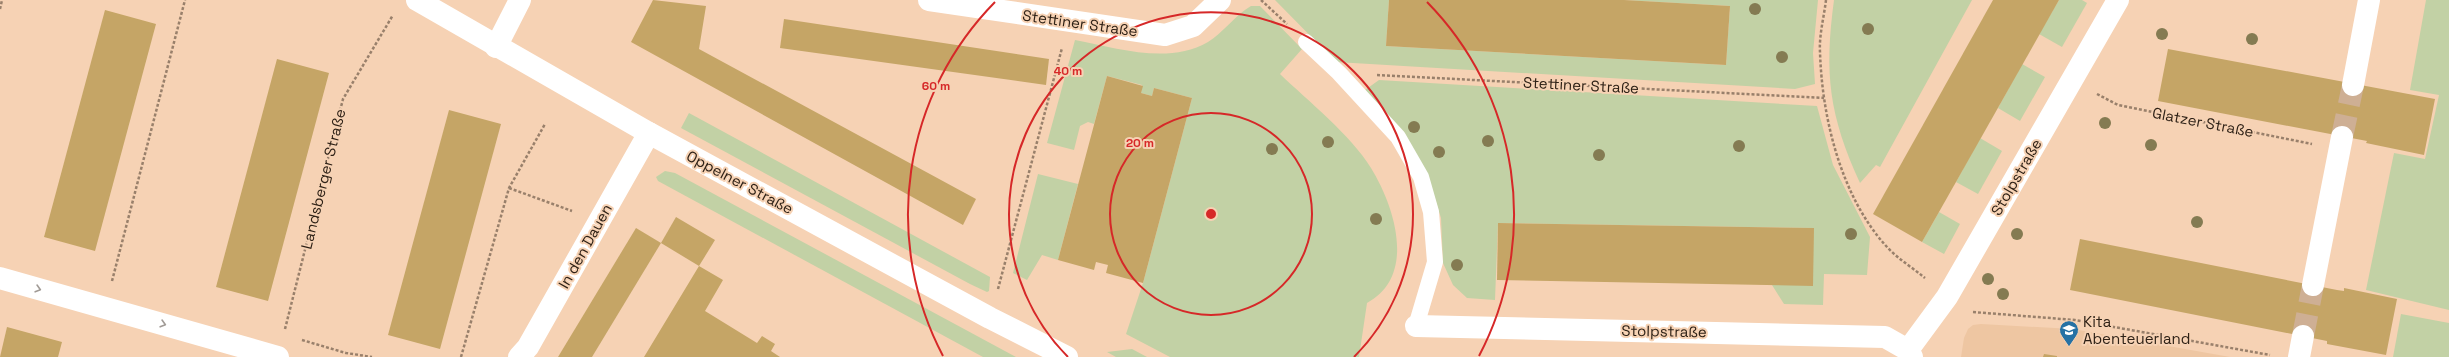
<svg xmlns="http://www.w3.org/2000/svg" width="2449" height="357" font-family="'Space Grotesk',sans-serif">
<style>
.built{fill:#eec6a2}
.green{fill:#c2d1a5}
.building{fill:#c5a566}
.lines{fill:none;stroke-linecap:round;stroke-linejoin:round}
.minor-tunnel{stroke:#ceaf94;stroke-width:22;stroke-dasharray:22 11;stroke-linecap:butt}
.path{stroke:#99806b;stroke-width:2.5;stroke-dasharray:3 2;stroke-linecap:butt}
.service{stroke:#fff;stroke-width:16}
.minor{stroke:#fff;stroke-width:22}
.tertiary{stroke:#fff;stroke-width:22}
.tree{fill:#847b52}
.oneway{stroke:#a19b96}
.ring{fill:none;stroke:#d62828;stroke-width:2}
.labels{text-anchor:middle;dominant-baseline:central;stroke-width:4;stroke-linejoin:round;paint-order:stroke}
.street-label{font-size:15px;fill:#2e2116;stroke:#f6d2b4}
.poi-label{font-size:15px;fill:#2e2116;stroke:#f6d2b4;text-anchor:start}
.centre{fill:#d62828;stroke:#f6d2b4;stroke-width:2}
.ring-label{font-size:12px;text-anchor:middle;font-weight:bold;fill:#d62828;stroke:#f6d2b4;stroke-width:4;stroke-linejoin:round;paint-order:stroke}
</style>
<rect width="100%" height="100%" fill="#f6d2b4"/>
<path class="built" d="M1981,324L2073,329L2230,357H1961L1964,338L1968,329L1973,325Z"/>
<g class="green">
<path d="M1275,0H1389L1386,46L1726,65L1730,6L1624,0H1818L1813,53L1815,84L1795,89L1336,62Z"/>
<path d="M1834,0H1972L1880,167L1876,165L1860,183C1829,115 1824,74 1834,0Z"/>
<path d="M2059,0H2082L2087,3L2062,47L2039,34Z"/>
<path d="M2426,0H2449V310L2366,290L2394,153L2425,159L2439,95L2410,90Z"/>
<path d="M1251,6H1260L1302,49L1280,74C1308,101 1351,135 1371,168C1395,207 1417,276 1367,303L1359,357H1170L1126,334L1143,283L1192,98L1154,88L1152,96L1141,93L1142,85L1107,76L1094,124L1088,122L1080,126L1074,150L1047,143L1075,40C1117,48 1168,65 1208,42C1223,33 1234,16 1251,6Z"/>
<path d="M2022,64L2045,77L2020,121L1998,108Z"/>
<path d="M1379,80L1817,106L1833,165L1870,237L1867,275L1824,274L1823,305L1784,304L1772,285L1814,228L1498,223L1495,300L1467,298L1453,285L1443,263L1441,218L1427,173L1365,90Z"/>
<path d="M689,113L990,277L989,291L987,292L970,284L681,128Z"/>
<path d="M1980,138L2002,151L1978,194L1956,182Z"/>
<path d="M665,171L675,173L1016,357H983L658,181L656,177Z"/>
<path d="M1038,174L1078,184L1058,260L1042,255L1027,280L1013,273Z"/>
<path d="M1939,212L1960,224L1944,254L1922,242Z"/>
<path d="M2401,314L2449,323V357H2393Z"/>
<path d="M1132,349L1147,357H1116L1107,352Z"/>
</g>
<g class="building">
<path d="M653,0L706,6L699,49L976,199L963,225L631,42Z"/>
<path d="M1389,0H1624L1730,6L1726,65L1386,46Z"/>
<path d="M1993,0H2059L1922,242L1873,214Z"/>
<path d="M105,10L156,24L95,251L44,237Z"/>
<path d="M784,19L1049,59L1046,85L780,48Z"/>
<path d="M2168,49L2435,99L2424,155L2366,143L2367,141L2158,101Z"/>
<path d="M277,59L329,73L268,301L216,287Z"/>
<path d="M1107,76L1143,86L1141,93L1152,96L1154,88L1192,98L1143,283L1106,273L1108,265L1096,262L1094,270L1058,260Z"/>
<path d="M449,110L501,124L440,349L388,335Z"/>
<path d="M676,217L715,240L699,266L661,243Z"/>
<path d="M1498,223L1814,228L1813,286L1497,280Z"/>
<path d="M636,228L661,243L592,357H558Z"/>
<path d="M2080,239L2337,290L2344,291V288L2397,299L2386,355L2327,344V341L2070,290Z"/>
<path d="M699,266L723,280L705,311L757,343L762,336L775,344L771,351L780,357H644Z"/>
<path d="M7,327L62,342L58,357H0Z"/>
<path d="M2044,354L2057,356V357H2043Z"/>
</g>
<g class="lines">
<g class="minor-tunnel">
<path d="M2342,137L2353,85"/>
<path d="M2303,336L2313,285"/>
</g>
<g class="path">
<path d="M1261,0L1287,24"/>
<path d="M1826,0C1824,17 1819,35 1820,52C1822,118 1841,197 1887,247C1898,259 1913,268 1925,278"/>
<path d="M0,9L2,0"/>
<path d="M1377,75L1824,98"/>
<path d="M2097,94L2118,105L2312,144"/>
<path d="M509,188L572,211"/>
<path d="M112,281L185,0"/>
<path d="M998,289L1062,48"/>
<path d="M1973,312L2075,320L2270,355"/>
<path d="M285,329L343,99L393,15"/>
<path d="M302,340L346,353L372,357"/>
<path d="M461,357L509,188L545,124"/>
</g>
<path class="service" d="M1306,42L1339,73L1398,137L1421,177L1431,212L1435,262L1416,326"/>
<g class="minor">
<path d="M929,0L1165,35L1193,26L1220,0"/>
<path d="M496,47L520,0"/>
<path d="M2353,85L2369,0"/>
<path d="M0,278L278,357"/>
<path d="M2313,285L2342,137"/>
<path d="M1416,326L1885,337L1908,350L1912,357"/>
<path d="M1908,350L1947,297L2118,0"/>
<path d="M519,357L528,347L649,133"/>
<path d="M2299,357L2303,336"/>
</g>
<path class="tertiary" d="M417,0L649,133L990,318L1067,357"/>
</g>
<g class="tree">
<circle cx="1755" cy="9" r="6"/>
<circle cx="1868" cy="29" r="6"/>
<circle cx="2162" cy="34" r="6"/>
<circle cx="2252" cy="39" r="6"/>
<circle cx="1782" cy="57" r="6"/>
<circle cx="2105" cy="123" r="6"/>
<circle cx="1414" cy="127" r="6"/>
<circle cx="1488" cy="141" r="6"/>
<circle cx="1328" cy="142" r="6"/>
<circle cx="2151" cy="145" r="6"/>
<circle cx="1739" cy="146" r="6"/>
<circle cx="1272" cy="149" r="6"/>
<circle cx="1439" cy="152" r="6"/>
<circle cx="1599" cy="155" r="6"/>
<circle cx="1376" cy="219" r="6"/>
<circle cx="2197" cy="222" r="6"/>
<circle cx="1851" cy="234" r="6"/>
<circle cx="2017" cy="234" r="6"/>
<circle cx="1457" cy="265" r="6"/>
<circle cx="1988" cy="279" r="6"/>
<circle cx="2003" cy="294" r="6"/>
</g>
<defs><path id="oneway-chevron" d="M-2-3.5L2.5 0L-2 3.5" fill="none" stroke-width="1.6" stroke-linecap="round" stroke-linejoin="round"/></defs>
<g class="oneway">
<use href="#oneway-chevron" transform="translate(38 289) rotate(16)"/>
<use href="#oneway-chevron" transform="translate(163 324) rotate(16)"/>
</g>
<g class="ring">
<circle cx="1211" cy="214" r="101"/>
<path d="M1068 357A202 202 0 1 1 1354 357"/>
<path d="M943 356A303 303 0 0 1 995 2M1427 2A303 303 0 0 1 1479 356"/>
</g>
<defs>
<g id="school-pin" transform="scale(1)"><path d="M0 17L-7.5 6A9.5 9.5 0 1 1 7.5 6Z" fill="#2671a4" stroke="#f6d2b4"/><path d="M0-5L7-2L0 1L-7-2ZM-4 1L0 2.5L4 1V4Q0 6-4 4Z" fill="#fff"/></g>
</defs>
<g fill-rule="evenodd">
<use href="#school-pin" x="2069" y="330"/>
</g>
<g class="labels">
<g class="street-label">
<text transform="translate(1080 23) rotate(8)">Stettiner Straße</text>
<text transform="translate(1581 85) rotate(3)">Stettiner Straße</text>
<text transform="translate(2203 122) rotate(11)">Glatzer Straße</text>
<text transform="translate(2016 177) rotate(-60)">Stolpstraße</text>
<text transform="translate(323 179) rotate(-76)">Landsberger Straße</text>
<text transform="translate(740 182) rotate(28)">Oppelner Straße</text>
<text transform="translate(585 246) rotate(-61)">In den Dauen</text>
<text transform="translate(1664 331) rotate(1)">Stolpstraße</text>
</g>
<g class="poi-label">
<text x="2083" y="321">Kita<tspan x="2083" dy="17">Abenteuerland</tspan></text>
</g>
</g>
<circle cx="1211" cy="214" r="6" class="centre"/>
<g class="ring-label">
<text x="1068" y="75">40 m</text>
<text x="936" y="90">60 m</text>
<text x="1140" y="147">20 m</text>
</g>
</svg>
